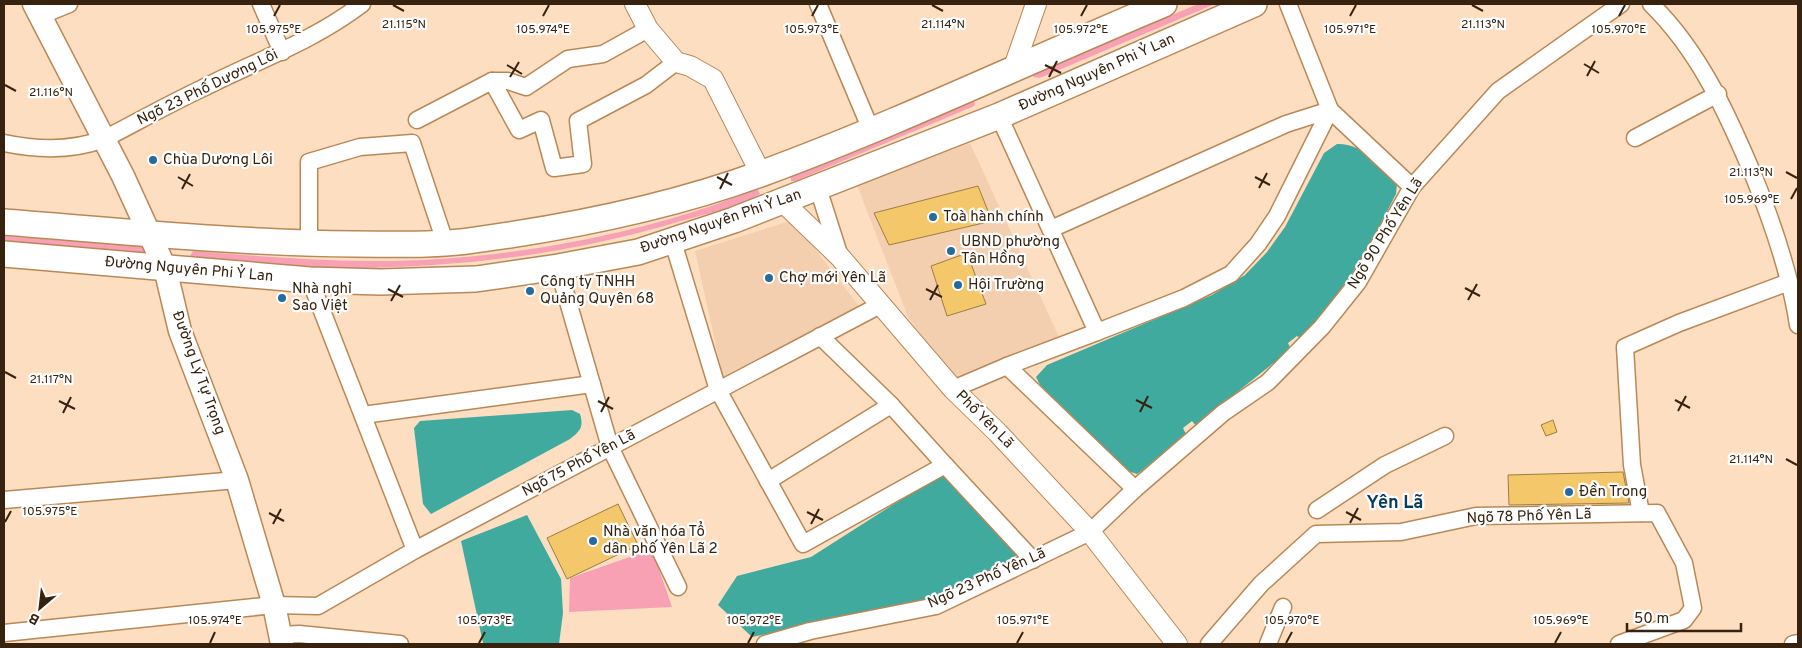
<svg xmlns="http://www.w3.org/2000/svg" width="1802" height="648" font-family="Overpass,sans-serif">
<style>
.built{fill:#f3cfaf}
.green{fill:#f8a1b5}
.water{fill:#40aa9e}
.building{fill:#f4c86a;stroke:#9b7e40}
.lines{fill:none;stroke-linecap:round;stroke-linejoin:round}
.minor-casing{stroke:#b98857;stroke-width:19}
.tertiary-casing{stroke:#b98857;stroke-width:22}
.secondary-casing{stroke:#b98857;stroke-width:25}
.primary-casing{stroke:#b98857;stroke-width:28}
.minor{stroke:#fff;stroke-width:16}
.tertiary{stroke:#fff;stroke-width:20}
.secondary{stroke:#fff;stroke-width:22}
.primary{stroke:#fff;stroke-width:25}
.ticks{fill:none;stroke:#36220e;stroke-width:2}
.poi-dot{fill:#246ca0;stroke:#fff;stroke-width:2}
.labels{text-anchor:middle;dominant-baseline:central;stroke-width:4.5;stroke-linejoin:round;paint-order:stroke}
.street-label{font-size:15px;fill:#36220e;stroke:#fff}
.poi-label{font-size:15px;fill:#36220e;stroke:#fff;text-anchor:start}
.quarter-label{font-size:18px;font-weight:bold;fill:#073c5f;stroke:#fff}
.ticks-label{font-size:12px;text-anchor:middle;fill:#36220e;stroke:#fff;stroke-width:4.5;stroke-linejoin:round;paint-order:stroke}
</style>
<rect width="100%" height="100%" fill="#fedec0"/>
<g class="built">
<path d="M970,143L1060,339L954,381L908,317L857,185Z"/>
<path d="M793,220L859,306L723,378L695,251Z"/>
</g>
<g class="green">
<path d="M1198,4H1215L1040,78L1033,77L1034,73L1046,68Z"/>
<path d="M974,100L975,105L972,107L795,181H791V176Z"/>
<path d="M754,190H758L760,194C746,204 700,216 681,221C576,253 466,267 356,268C303,269 250,262 197,259L190,256L193,251C259,256 325,262 392,261C509,259 646,234 754,190Z"/>
<path d="M4,236L147,247L148,254L4,242Z"/>
<path d="M652,549L672,607L569,612L570,578Z"/>
</g>
<g class="water">
<path d="M1337,144C1363,143 1381,166 1397,184L1396,194L1364,256L1322,316L1302,340L1297,336L1288,343L1291,349L1221,405L1197,427L1192,421L1183,428L1186,434L1140,472L1137,474L1128,471L1040,385L1036,377L1047,365L1212,295L1245,275L1267,252L1285,227L1324,153Z"/>
<path d="M572,410L580,414C584,427 580,431 570,439L431,514L423,504L414,428L420,421Z"/>
<path d="M941,474L1020,553L954,597L752,637L718,605L737,576L811,557Z"/>
<path d="M527,515L561,579L563,613L559,644L483,643L461,541Z"/>
</g>
<g class="building">
<path d="M978,186L992,221L889,245L874,213Z"/>
<path d="M967,253L986,304L947,316L931,266Z"/>
<path d="M1553,420L1557,432L1546,436L1541,425Z"/>
<path d="M1623,472L1629,503L1509,505L1508,475Z"/>
<path d="M618,504L638,545L567,579L547,538Z"/>
</g>
<g class="lines">
<g class="minor-casing">
<g id="minor">
<path d="M261,4L282,52"/>
<path d="M818,4L871,130"/>
<path d="M1288,4L1330,110L1412,187"/>
<path d="M1651,4C1699,51 1726,111 1752,172C1772,221 1790,272 1798,325"/>
<path d="M40,16L69,4"/>
<path d="M492,81L519,130L541,120L554,168L583,164L578,121L646,85L676,62"/>
<path d="M417,120L492,81H508L526,87L568,59L603,54L648,29"/>
<path d="M1635,138L1718,94"/>
<path d="M4,143C37,150 72,151 104,139C137,122 169,104 203,88C258,60 312,42 362,4"/>
<path d="M818,188L840,257"/>
<path d="M1051,229L1286,124L1330,110"/>
<path d="M673,242L718,390L803,544L945,465L1033,560"/>
<path d="M309,244V162L360,147L412,143L445,242"/>
<path d="M558,267L610,447L678,587"/>
<path d="M310,280L415,550"/>
<path d="M1097,332L1184,298L1231,274L1258,244L1277,216L1330,110"/>
<path d="M820,336L891,405L945,465"/>
<path d="M1007,366L1135,489"/>
<path d="M953,389L1007,366L1097,332L999,116"/>
<path d="M363,415L592,384"/>
<path d="M768,481L891,405"/>
<path d="M4,500L237,480"/>
<path d="M1317,510L1385,465L1445,436"/>
<path d="M1641,513L1632,465L1625,347L1679,323L1789,282"/>
<path d="M4,633L274,605L318,606L415,550L880,305"/>
<path d="M282,635L299,634L400,644"/>
<path d="M765,644L810,631L936,606L1090,532L1135,489L1223,413L1268,382L1322,327L1358,282L1412,187L1498,91L1621,4"/>
<path d="M1209,644L1261,584L1316,534L1401,532L1476,516L1657,513L1684,563L1693,608L1684,620L1619,644"/>
<path d="M1268,644L1283,607"/>
<path d="M1793,644L1798,643"/>
</g>
</g>
<g class="tertiary-casing">
<g id="tertiary">
<path d="M635,4L648,29L676,62L690,66L713,79L761,174"/>
<path d="M1014,67L1036,4"/>
<path d="M783,202L840,257L953,389L998,433L1090,532L1177,644"/>
</g>
</g>
<g class="secondary-casing">
<path id="secondary" d="M34,4L123,176L165,268L180,331L237,480L274,605L282,644"/>
</g>
<g class="primary-casing">
<g id="primary">
<path d="M4,222C120,231 237,243 354,244C394,244 435,246 475,240C571,227 671,207 763,173C899,123 1030,60 1164,4"/>
<path d="M4,254L310,280L381,282L476,279L558,267L638,252L734,220L999,116L1254,4"/>
</g>
</g>
<use href="#minor" class="minor"/>
<use href="#tertiary" class="tertiary"/>
<use href="#secondary" class="secondary"/>
<use href="#primary" class="primary"/>
</g>
<path class="ticks" d="M393,5L404,11M932,5L943,11M1472,5L1483,11M274,16L280,5M543,16L549,5M812,16L818,5M1081,16L1087,5M1350,16L1356,5M1619,16L1625,5M1584,64L1599,73M507,65L522,74M1045,65L1061,73M1587,76L1595,61M510,77L519,62M1049,77L1057,61M5,85L16,91M1786,172L1797,178M178,177L193,186M717,177L732,185M1255,177L1270,185M1259,188L1267,173M182,189L190,174M720,189L728,173M1791,199L1797,188M1465,288L1480,296M388,289L403,297M926,289L942,297M930,300L938,285M1468,300L1477,284M391,301L400,285M5,372L16,378M1136,400L1152,408M1675,400L1690,408M59,401L75,409M598,401L613,409M1678,411L1686,396M601,412L609,397M1140,412L1148,396M63,413L71,397M1786,459L1797,465M807,512L823,520M1346,512L1361,520M269,513L284,521M5,522L11,511M1350,523L1358,508M273,524L281,509M811,524L819,509M210,643L215,632M479,643L485,632M748,643L754,632M1017,643L1023,632M1286,643L1292,632M1555,643L1561,632"/>
<g class="poi-dot">
<circle cx="153" cy="160" r="5"/>
<circle cx="933" cy="217" r="5"/>
<circle cx="951" cy="251" r="5"/>
<circle cx="769" cy="278" r="5"/>
<circle cx="958" cy="285" r="5"/>
<circle cx="530" cy="291" r="5"/>
<circle cx="282" cy="298" r="5"/>
<circle cx="1569" cy="492" r="5"/>
<circle cx="593" cy="541" r="5"/>
</g>
<g class="labels">
<g class="street-label">
<text transform="translate(1097 73) rotate(-24)">Đường Nguyên Phi Ỷ Lan</text>
<text transform="translate(208 88) rotate(-26)">Ngõ 23 Phố Dương Lôi</text>
<text transform="translate(721 222) rotate(-19)">Đường Nguyên Phi Ỷ Lan</text>
<text transform="translate(1386 234) rotate(-58)">Ngõ 90 Phố Yên Lã</text>
<text transform="translate(189 270) rotate(5)">Đường Nguyên Phi Ỷ Lan</text>
<text transform="translate(198 373) rotate(70)">Đường Lý Tự Trọng</text>
<text transform="translate(984 420) rotate(45)">Phố Yên Lã</text>
<text transform="translate(579 464) rotate(-28)">Ngõ 75 Phố Yên Lã</text>
<text transform="translate(1529 517) rotate(-2)">Ngõ 78 Phố Yên Lã</text>
<text transform="translate(987 579) rotate(-24)">Ngõ 23 Phố Yên Lã</text>
</g>
<g class="poi-label">
<text x="163" y="160">Chùa Dương Lôi</text>
<text x="943" y="217">Toà hành chính</text>
<text x="961" y="242">UBND phường<tspan x="961" dy="17">Tân Hồng</tspan></text>
<text x="779" y="278">Chợ mới Yên Lã</text>
<text x="540" y="282">Công ty TNHH<tspan x="540" dy="17">Quảng Quyên 68</tspan></text>
<text x="968" y="285">Hội Trường</text>
<text x="292" y="289">Nhà nghỉ<tspan x="292" dy="17">Sao Việt</tspan></text>
<text x="1579" y="492">Đền Trong</text>
<text x="603" y="532">Nhà văn hóa Tổ<tspan x="603" dy="17">dân phố Yên Lã 2</tspan></text>
</g>
<g class="quarter-label">
<text x="1395" y="503">Yên Lã</text>
</g>
</g>
<g class="ticks-label">
<text x="404" y="28">21.115°N</text>
<text x="943" y="28">21.114°N</text>
<text x="1483" y="28">21.113°N</text>
<text x="274" y="33">105.975°E</text>
<text x="543" y="33">105.974°E</text>
<text x="812" y="33">105.973°E</text>
<text x="1081" y="33">105.972°E</text>
<text x="1350" y="33">105.971°E</text>
<text x="1619" y="33">105.970°E</text>
<text x="51" y="96">21.116°N</text>
<text x="1751" y="176">21.113°N</text>
<text x="1752" y="203">105.969°E</text>
<text x="51" y="383">21.117°N</text>
<text x="1751" y="463">21.114°N</text>
<text x="50" y="515">105.975°E</text>
<text x="215" y="624">105.974°E</text>
<text x="485" y="624">105.973°E</text>
<text x="754" y="624">105.972°E</text>
<text x="1023" y="624">105.971°E</text>
<text x="1292" y="624">105.970°E</text>
<text x="1561" y="624">105.969°E</text>
</g>
<rect width="1802" height="648" fill="none" stroke="#36220e" stroke-width="10"/>
<g transform="translate(40 608) rotate(208)" stroke="#ffffff" stroke-width="4" paint-order="stroke">
<path d="M0-4L9 19L0 12L-9 19Z" fill="#36220e"/>
<text y="-8" font-size="14" font-weight="bold" text-anchor="middle" fill="#36220e">B</text>
</g>
<path d="M1627 623v8h114v-8" fill="none" stroke="#36220e" stroke-width="2.5"/>
<text x="1634" y="623" font-size="15" fill="#36220e" stroke="#ffffff" stroke-width="4" paint-order="stroke">50 m</text>
</svg>
